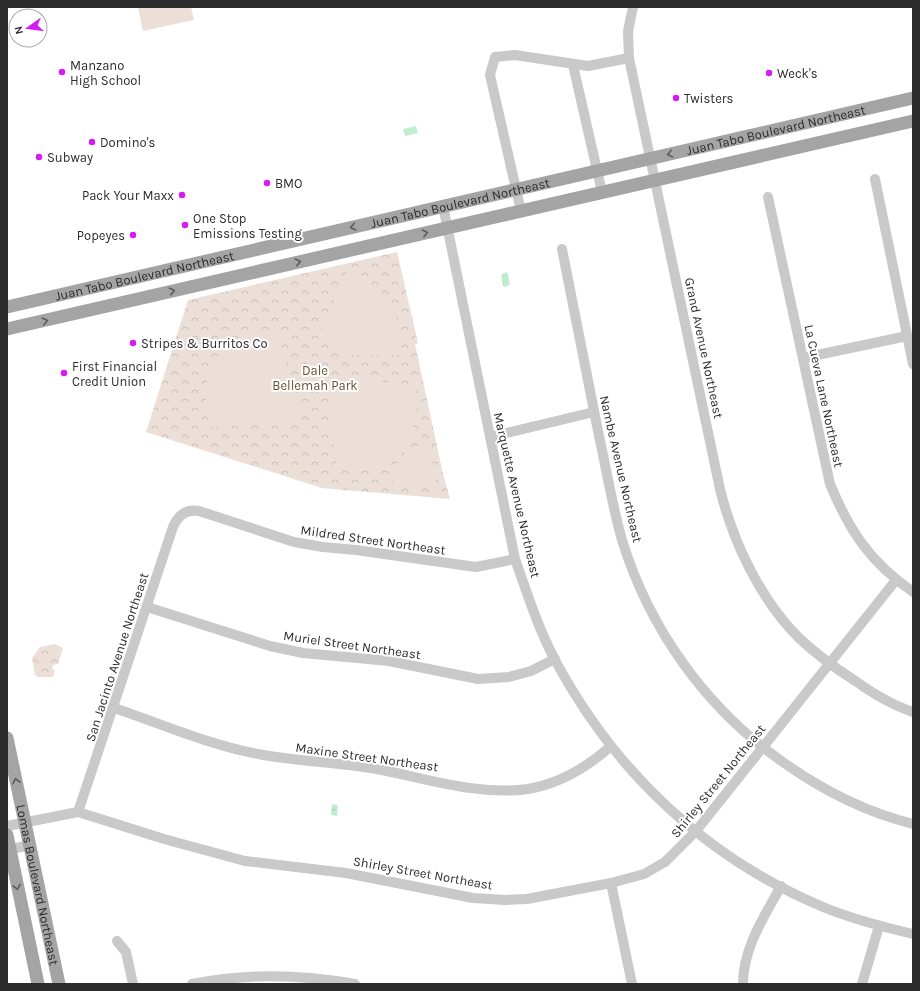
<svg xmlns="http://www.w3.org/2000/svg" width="920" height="991" font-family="Karla,sans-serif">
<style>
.park{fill:url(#park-crowns)}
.garden{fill:#ebdfd7}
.water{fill:url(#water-ripples)}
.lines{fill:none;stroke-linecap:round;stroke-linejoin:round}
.minor{stroke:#c9c9c9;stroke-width:10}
.major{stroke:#a4a4a4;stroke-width:13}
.oneway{stroke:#5c5c5c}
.poi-dot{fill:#d51df3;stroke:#fff;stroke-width:1.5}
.labels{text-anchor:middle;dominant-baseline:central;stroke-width:4;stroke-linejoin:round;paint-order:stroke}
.poi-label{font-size:13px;fill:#2c2c2c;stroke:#fff;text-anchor:start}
.street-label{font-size:13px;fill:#2c2c2c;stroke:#fff}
.park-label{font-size:13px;fill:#6a4e36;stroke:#fff}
</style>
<defs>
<pattern id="park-crowns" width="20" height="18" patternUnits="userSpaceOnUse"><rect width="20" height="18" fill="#ebdfd7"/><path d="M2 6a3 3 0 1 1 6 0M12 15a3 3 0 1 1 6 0" fill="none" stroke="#cac0b9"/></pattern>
<pattern id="water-ripples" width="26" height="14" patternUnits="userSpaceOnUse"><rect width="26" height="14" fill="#c1edcf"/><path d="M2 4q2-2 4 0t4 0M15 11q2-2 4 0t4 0" fill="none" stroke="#a6cbb2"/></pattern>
</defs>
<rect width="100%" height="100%" fill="#fff"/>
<g class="park">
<path d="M397,252L418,343L415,344L443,474L450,499L322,488L146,432L188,300Z"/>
<path d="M55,644L63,648L58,664L53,665L52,669L55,670L53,677H38L35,675L32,658L40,647Z"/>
</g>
<g class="garden">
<path d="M138,7H191L194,20L143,31Z"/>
<path d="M347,272C386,287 405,312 398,355C373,355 336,361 321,337L324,322Z"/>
<path d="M276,328L299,409L290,421L258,425L209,427C199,359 213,347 276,328Z"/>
<path d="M337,378L416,385C420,415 414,450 383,463C369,469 351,467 337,466L329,419V387Z"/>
<path d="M429,441L436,482L431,488L392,487C395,458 401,451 429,441Z"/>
</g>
<g class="water">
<path d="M416,126L418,133L405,136L403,129Z"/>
<path d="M506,272L508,274L510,284L506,287L503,286L501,275Z"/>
<path d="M332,804L338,805L337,816L331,815Z"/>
</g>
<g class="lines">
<g class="minor">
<path d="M633,7L628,31L629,58L720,489C733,542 760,599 799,638C816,654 835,668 854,680C872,693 892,705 913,712"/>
<path d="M573,65L602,192"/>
<path d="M875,179L913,364"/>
<path d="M768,197L830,484C850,532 870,562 913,592"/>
<path d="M443,206L515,559C527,593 538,628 555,660C615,772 706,858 823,907C852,919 883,927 913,934"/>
<path d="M521,211L490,75L495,57L515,55L588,66L629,58"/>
<path d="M562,249C574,310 586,370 598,431C606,467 612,505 622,540C649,628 705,707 780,760C820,789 865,812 913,824"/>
<path d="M803,358L907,336"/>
<path d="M490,437L594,412"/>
<path d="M147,607L270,646L303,653L389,661L478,679L509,677L531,671L555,659"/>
<path d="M114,708C162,724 209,745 258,754C299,762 341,762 382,770C428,779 481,796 528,789C559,784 587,767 610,747"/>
<path d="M78,812L173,527C178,515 186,509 199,511L294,542L323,547L356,550L476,567L515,559"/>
<path d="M7,826L78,812L164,839L245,861L346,873L473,898L505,900L527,899L611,883L644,874L665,862L696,831L896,580"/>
<path d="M7,850L30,845"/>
<path d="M611,883L632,984"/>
<path d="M117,941L126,952L133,984"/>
<path d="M192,984C247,973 300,974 355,984"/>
<path d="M743,984C743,948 764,917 781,886"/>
<path d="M862,984L879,926"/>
</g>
<g class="major">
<path id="s1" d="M7,307L913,98"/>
<path d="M7,329L913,121"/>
<path id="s2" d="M7,738L59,984"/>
<path d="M7,835L38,984"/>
</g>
</g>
<defs><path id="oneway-chevron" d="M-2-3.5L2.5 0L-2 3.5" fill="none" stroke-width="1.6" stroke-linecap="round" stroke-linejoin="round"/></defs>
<g class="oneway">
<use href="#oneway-chevron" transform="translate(670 154) rotate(168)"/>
<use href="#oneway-chevron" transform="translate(353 227) rotate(167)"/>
<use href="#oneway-chevron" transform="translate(425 233) rotate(-13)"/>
<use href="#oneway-chevron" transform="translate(298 262) rotate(-13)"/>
<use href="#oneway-chevron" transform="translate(172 291) rotate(-13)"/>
<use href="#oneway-chevron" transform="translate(45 321) rotate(-13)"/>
<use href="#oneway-chevron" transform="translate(16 781) rotate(-102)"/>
<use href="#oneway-chevron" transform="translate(17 887) rotate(78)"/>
</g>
<g class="poi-dot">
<circle cx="62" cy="72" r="4"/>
<circle cx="769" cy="73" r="4"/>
<circle cx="676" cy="98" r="4"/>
<circle cx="92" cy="142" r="4"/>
<circle cx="39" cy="157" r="4"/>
<circle cx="267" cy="183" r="4"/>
<circle cx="182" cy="195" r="4"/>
<circle cx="185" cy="225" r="4"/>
<circle cx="133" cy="235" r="4"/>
<circle cx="133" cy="343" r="4"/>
<circle cx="64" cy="373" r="4"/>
</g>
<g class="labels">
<g class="poi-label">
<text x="70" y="65">Manzano<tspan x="70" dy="15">High School</tspan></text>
<text x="777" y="73">Weck's</text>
<text x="684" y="98">Twisters</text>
<text x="100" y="142">Domino's</text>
<text x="47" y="157">Subway</text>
<text x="275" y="183">BMO</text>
<text x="174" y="195" text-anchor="end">Pack Your Maxx</text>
<text x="193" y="218">One Stop<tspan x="193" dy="15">Emissions Testing</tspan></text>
<text x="125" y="235" text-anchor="end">Popeyes</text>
<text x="141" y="343">Stripes &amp; Burritos Co</text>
<text x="72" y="366">First Financial<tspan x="72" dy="15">Credit Union</tspan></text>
</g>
<g class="street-label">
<text stroke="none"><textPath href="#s1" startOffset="789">Juan Tabo Boulevard Northeast</textPath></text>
<text stroke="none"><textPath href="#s1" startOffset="465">Juan Tabo Boulevard Northeast</textPath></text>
<text stroke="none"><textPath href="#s1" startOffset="141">Juan Tabo Boulevard Northeast</textPath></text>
<text transform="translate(704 348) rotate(78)">Grand Avenue Northeast</text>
<text transform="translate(824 396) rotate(78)">La Cueva Lane Northeast</text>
<text transform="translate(621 469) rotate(77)">Nambe Avenue Northeast</text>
<text transform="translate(517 495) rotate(77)">Marquette Avenue Northeast</text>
<text transform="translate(373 540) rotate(8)">Mildred Street Northeast</text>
<text transform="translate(352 645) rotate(8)">Muriel Street Northeast</text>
<text transform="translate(117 657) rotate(-72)">San Jacinto Avenue Northeast</text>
<text transform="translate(367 757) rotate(8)">Maxine Street Northeast</text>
<text transform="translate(718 781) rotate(-51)">Shirley Street Northeast</text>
<text transform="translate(423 873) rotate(10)">Shirley Street Northeast</text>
<text stroke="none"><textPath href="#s2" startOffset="150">Lomas Boulevard Northeast</textPath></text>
</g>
<g class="park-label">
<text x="315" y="370">Dale<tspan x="315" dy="15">Bellemah Park</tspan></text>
</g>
</g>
<rect width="920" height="991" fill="none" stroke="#2c2c2c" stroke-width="16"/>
<g transform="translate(28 28) rotate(256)"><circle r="19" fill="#ffffff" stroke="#ababab"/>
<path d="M0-3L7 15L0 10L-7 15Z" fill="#d51df3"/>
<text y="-6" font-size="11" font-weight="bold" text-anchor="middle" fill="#2c2c2c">N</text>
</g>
</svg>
